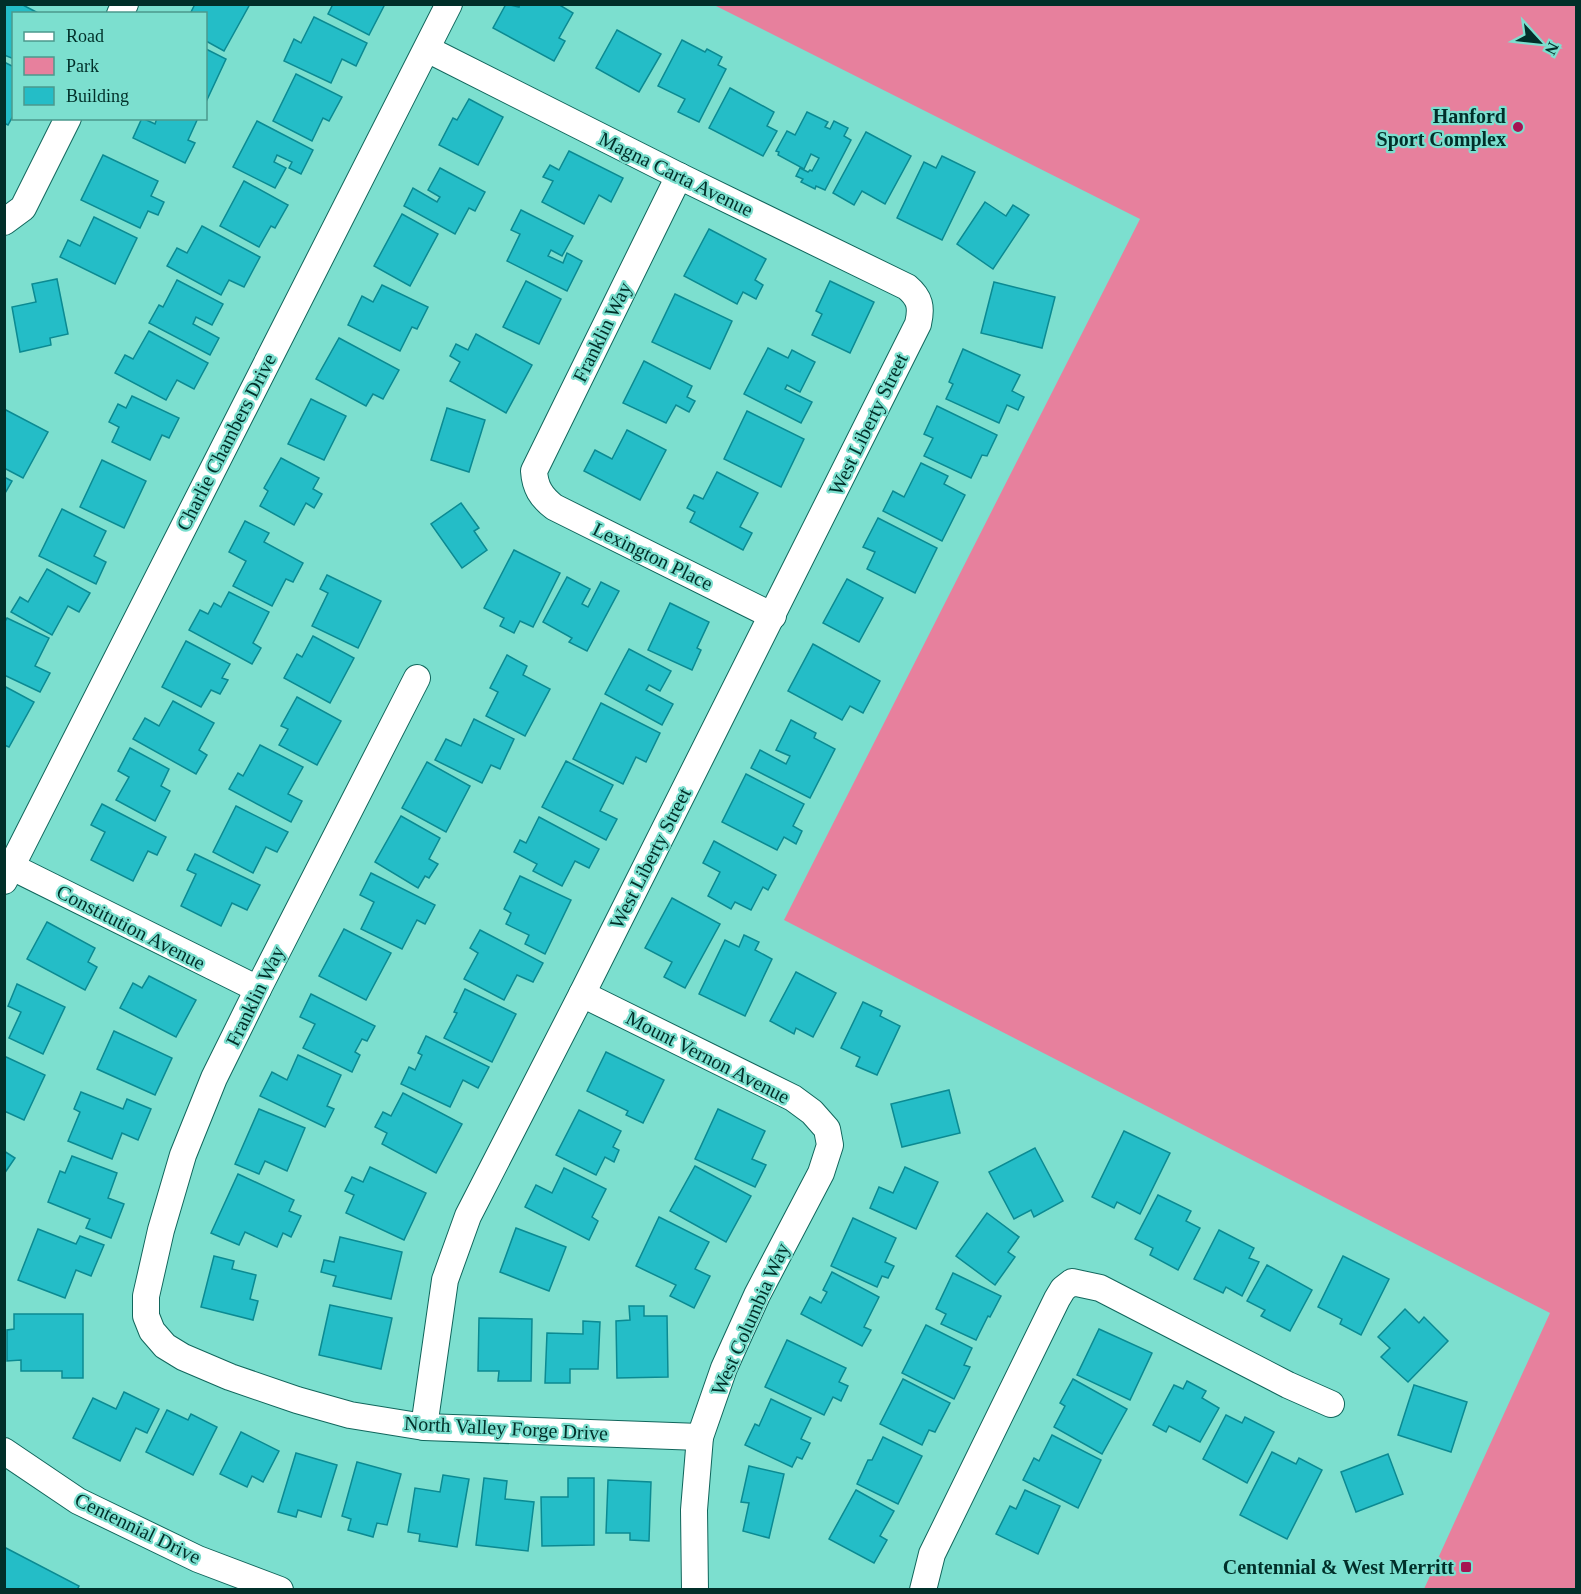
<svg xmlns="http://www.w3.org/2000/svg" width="1581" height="1594" font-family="Georgia,serif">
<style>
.green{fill:#e7809d}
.building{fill:#24bdc7;stroke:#0b8a92;stroke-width:1.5}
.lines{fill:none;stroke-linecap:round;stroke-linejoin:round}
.minor-casing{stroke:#11665c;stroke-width:28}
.minor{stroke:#fff;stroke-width:26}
.poi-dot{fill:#a51353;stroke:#7cdfcf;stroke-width:2}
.labels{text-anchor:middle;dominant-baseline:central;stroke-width:4.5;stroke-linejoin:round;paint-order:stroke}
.poi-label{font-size:20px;font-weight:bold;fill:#012f29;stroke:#7cdfcf;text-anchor:end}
.street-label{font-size:20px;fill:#012f29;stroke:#7cdfcf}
</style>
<rect width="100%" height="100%" fill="#7cdfcf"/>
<path class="green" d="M714,5H1576V1589H1424L1550,1313L784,920L1140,219Z"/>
<g class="building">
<path d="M4,4H21L40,14H14V59L4,55Z"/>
<path d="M195,4H250L224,51L206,41V14H190Z"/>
<path d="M333,4H385L369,35L328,14Z"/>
<path d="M506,4L519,7L520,4H558L573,13L559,38L565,41L554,61L493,28Z"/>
<path d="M314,17L367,43L356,66L342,59L331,83L284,61L294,39L301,43Z"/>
<path d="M617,30L661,54L639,92L596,68Z"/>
<path d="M682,40L705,52L707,49L722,57L718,65L726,69L699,122L678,112L685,99L658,86Z"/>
<path d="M206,49L226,59L206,102Z"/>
<path d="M4,62L14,67V114L8,125L4,123Z"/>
<path d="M296,74L342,97L329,121L323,118L312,141L273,121Z"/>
<path d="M730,88L774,112L767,126L777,131L763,156L709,128Z"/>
<path d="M469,99L503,117L478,165L439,145L453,118L457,120Z"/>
<path d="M807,112L828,122L825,127L830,129L834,121L848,128L844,136L851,140L825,190L816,186L815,189L801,182L803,179L796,176L800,168L808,172L810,170L812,171L819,158L811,154L804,169L778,155L779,152L776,151L787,131L795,135Z"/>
<path d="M142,118L155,124L157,118H198L188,140L195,143L185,163L133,138Z"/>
<path d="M257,121L313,150L301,174L289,168L292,162L277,155L274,162L286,168L275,188L233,167Z"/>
<path d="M866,132L911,156L885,204L862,191L854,205L833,193Z"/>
<path d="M569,151L623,178L611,202L599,195L584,224L542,202L553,181L543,177L550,165L559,170Z"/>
<path d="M103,155L158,181L151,196L164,202L158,215L148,211L140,228L81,200Z"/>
<path d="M942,156L975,172L942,240L897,218L924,162L936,168Z"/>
<path d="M440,168L485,192L475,211L469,208L455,234L404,206L413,188L437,202L440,197L428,190Z"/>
<path d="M244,181L288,205L275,228L271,226L259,247L220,226Z"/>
<path d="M985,202L1006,216L1013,205L1029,215L993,269L957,244Z"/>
<path d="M521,210L573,236L562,256L551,250L548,256L563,263L567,253L582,261L567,291L507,261L520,234L511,230Z"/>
<path d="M402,214L438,234L410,286L374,266Z"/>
<path d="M94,217L137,238L115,284L60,257L68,240L80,246Z"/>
<path d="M202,226L260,257L244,287L229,280L221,295L167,266L177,248L187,253Z"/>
<path d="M709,229L766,259L755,280L763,285L756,299L743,292L737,304L684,276Z"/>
<path d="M57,279L68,334L50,338L51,345L20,352L12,307L36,302L32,284Z"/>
<path d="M177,280L223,304L212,325L196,317L193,324L219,338L210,355L149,323L159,305L163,307Z"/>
<path d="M526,281L561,299L539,344L503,327Z"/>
<path d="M830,281L874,302L850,353L812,335L822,314L816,311Z"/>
<path d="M994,282L1055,297L1042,348L981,333Z"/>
<path d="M382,285L428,307L417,329L412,327L400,351L348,325L362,296L373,302Z"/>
<path d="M675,294L732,321L710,369L652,342Z"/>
<path d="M149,331L208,363L194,389L177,380L166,400L115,373L125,355L133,359Z"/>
<path d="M476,334L532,365L506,413L450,381L460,362L450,356L456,344L468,350Z"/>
<path d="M339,338L399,370L383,399L373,394L366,406L316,379Z"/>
<path d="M768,348L788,358L792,350L815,362L800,392L787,385L785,389L812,402L801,423L744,394Z"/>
<path d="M963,349L1020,375L1012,391L1024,397L1018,410L1007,405L999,423L946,399L953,384L949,382Z"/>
<path d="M644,361L692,386L687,397L695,401L689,412L676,405L666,423L623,403Z"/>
<path d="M132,396L179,418L169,438L162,435L150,460L112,442L119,427L109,422L118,404L126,408Z"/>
<path d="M311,399L346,416L324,460L288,444Z"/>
<path d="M937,406L997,435L987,456L982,455L971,478L924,456L933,438L924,434Z"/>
<path d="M447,408L485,420L469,472L431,460Z"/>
<path d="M4,409L48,432L23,478L4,468Z"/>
<path d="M747,411L804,439L781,487L724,459Z"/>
<path d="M627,430L666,450L640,500L584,471L595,450L612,459Z"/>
<path d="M281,458L319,478L313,489L322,494L314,508L306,503L294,525L260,506L268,491L264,488Z"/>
<path d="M102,460L146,481L124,528L80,507Z"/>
<path d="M921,463L948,476L944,484L965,495L942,541L883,511L893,491L904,497Z"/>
<path d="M717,472L758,493L740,527L752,533L743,550L690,522L695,512L687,508L694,495L703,499Z"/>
<path d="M4,477L12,481L4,495Z"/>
<path d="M461,503L479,528L474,531L487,550L462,568L431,524Z"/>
<path d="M62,509L106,531L94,556L106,562L96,584L39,556Z"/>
<path d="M878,518L937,548L915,593L867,569L875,552L863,547Z"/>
<path d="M245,521L269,533L264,542L303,563L293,582L286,579L272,606L233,586L246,561L229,552Z"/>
<path d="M514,550L560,573L533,627L520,621L514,633L500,626L504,618L484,608Z"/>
<path d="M47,569L90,593L79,612L68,606L52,635L11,612L20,597L28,602Z"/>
<path d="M327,575L381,601L358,648L312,626L328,593L320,589Z"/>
<path d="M567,577L590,589L582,604L588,607L601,582L619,591L587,651L569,642L572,638L543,622Z"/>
<path d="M847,579L883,598L859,642L823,623Z"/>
<path d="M229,592L269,612L253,643L261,648L252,664L189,630L200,610L208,614L214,603L221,607Z"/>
<path d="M670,603L709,622L697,648L701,650L692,670L648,650Z"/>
<path d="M7,618L49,638L35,666L50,673L40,692L4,675V623Z"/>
<path d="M313,636L354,658L330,703L284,678L297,654L302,657Z"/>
<path d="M186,641L230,664L222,678L228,680L220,694L211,690L201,707L162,687Z"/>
<path d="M813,644L880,681L863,713L850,706L842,720L788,691Z"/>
<path d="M629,649L671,671L660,691L649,685L646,690L673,704L662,725L605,694Z"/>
<path d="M507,655L527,666L523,675L550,689L525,736L486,716L498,692L490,688Z"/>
<path d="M4,686L34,702L9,747L4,745Z"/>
<path d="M297,697L341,721L317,765L279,745L288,729L281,726Z"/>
<path d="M173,701L214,723L199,750L207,755L196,774L133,739L145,718L159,726Z"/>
<path d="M601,703L660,733L646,762L636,757L623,784L573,759Z"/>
<path d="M474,719L514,739L500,769L491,765L482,783L435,760L446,739L461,746Z"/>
<path d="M791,720L816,733L814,738L835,749L810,798L751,768L760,750L786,764L790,756L776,750Z"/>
<path d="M260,745L303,767L288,794L302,801L291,822L229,789L238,773L243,776Z"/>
<path d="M130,748L169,769L161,786L170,791L155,821L116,800L129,777L118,771Z"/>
<path d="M566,761L613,785L600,811L617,819L606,840L542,807Z"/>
<path d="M427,762L470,786L446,832L402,808Z"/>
<path d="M746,774L804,804L793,826L802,831L796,844L784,837L777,850L722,822Z"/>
<path d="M102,804L166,837L157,855L148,851L133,881L91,860L105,832L91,825Z"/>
<path d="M236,806L288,832L277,852L266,847L253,873L213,852Z"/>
<path d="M401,816L440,838L429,859L438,864L429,878L425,876L418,888L375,862Z"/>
<path d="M539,817L599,849L589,868L575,861L562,886L533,871L537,864L514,852L520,840L526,843Z"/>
<path d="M714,841L776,875L768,890L763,887L751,910L735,902L731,909L708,896L720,872L703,863Z"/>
<path d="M195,854L260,885L247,910L232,903L221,926L181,906L196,874L187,870Z"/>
<path d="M371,873L435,905L425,924L417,920L402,949L361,929L374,902L360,895Z"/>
<path d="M520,876L571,900L545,954L525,944L529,935L506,924L511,913L504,909Z"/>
<path d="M672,898L720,924L685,988L664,977L672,962L645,948Z"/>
<path d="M47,922L95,948L88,962L97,967L85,990L27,959Z"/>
<path d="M344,929L391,953L366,1000L319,976Z"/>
<path d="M480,930L543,963L533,982L517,975L504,1000L464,979L478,953L470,948Z"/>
<path d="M744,935L759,942L755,950L772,959L745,1016L699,994L725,940L739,947Z"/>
<path d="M796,972L836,993L813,1037L796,1028L794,1034L770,1021Z"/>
<path d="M149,976L196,1000L176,1037L120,1008L133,983L142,988Z"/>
<path d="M17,984L65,1007L43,1054L9,1038L21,1012L8,1006Z"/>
<path d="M465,989L516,1014L492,1062L444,1038L457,1013L454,1012Z"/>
<path d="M311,994L375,1026L367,1041L362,1039L355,1052L360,1055L352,1072L303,1048L315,1024L300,1017Z"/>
<path d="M863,1002L882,1011L880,1016L900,1026L877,1075L856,1066L860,1057L841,1048Z"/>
<path d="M114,1031L172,1058L155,1095L97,1069Z"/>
<path d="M426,1036L489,1067L478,1088L463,1080L450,1107L401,1084L409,1067L415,1070L422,1055L418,1053Z"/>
<path d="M606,1052L664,1080L643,1123L626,1115L628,1111L587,1091Z"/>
<path d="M298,1055L341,1075L327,1106L334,1109L325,1127L260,1096L272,1072L287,1080Z"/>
<path d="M4,1056L45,1075L24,1120L4,1111Z"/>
<path d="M949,1090L960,1133L902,1147L891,1104Z"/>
<path d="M81,1092L123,1109L127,1099L151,1109L138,1140L122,1133L112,1159L68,1141L80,1112L74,1109Z"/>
<path d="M403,1093L462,1124L436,1173L382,1144L387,1133L375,1127L383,1112L391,1116Z"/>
<path d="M259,1109L305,1128L287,1171L265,1161L259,1174L235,1164Z"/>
<path d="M718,1109L765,1131L752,1159L766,1165L755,1187L695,1159Z"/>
<path d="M579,1110L621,1131L613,1147L619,1150L614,1162L605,1157L596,1175L556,1155Z"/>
<path d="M1124,1131L1170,1153L1140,1214L1117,1202L1114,1208L1092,1197Z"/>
<path d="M1035,1148L1063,1201L1034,1217L1031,1210L1014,1219L989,1172Z"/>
<path d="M4,1151L15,1158L4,1174Z"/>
<path d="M72,1156L117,1173L108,1198L124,1204L111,1238L86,1228L90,1219L48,1202L60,1171L65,1173Z"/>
<path d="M695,1166L751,1196L726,1242L670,1211Z"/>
<path d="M370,1167L426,1193L404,1240L346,1213L354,1195L345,1191L352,1177L363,1182Z"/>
<path d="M905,1167L938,1182L916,1229L870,1208L879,1187L893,1193Z"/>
<path d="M564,1168L606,1189L592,1217L598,1221L589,1240L525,1207L536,1185L552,1193Z"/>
<path d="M238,1174L294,1200L289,1211L301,1216L291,1237L283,1233L277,1247L245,1232L239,1245L211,1233Z"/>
<path d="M1158,1195L1191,1211L1186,1221L1200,1228L1178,1270L1150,1255L1153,1248L1135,1239Z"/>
<path d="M987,1213L1019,1237L1008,1252L1015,1257L995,1285L956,1256Z"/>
<path d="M659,1217L709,1242L695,1269L710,1276L694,1308L670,1296L676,1285L636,1266Z"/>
<path d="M853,1218L896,1238L885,1262L894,1266L888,1278L882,1276L877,1287L831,1266Z"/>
<path d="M516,1228L566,1247L549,1291L500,1272Z"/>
<path d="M38,1229L76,1244L80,1236L104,1245L91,1276L76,1270L65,1298L18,1280Z"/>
<path d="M1219,1230L1254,1248L1249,1258L1259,1262L1242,1296L1226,1287L1223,1293L1194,1279Z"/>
<path d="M340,1237L402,1252L391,1299L333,1286L336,1276L321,1272L324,1260L334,1262Z"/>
<path d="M214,1256L234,1261L232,1269L256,1275L250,1299L258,1301L253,1320L201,1307Z"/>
<path d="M1343,1256L1389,1279L1361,1335L1340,1324L1342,1319L1318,1307Z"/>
<path d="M1267,1265L1312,1290L1290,1331L1261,1316L1265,1310L1247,1301Z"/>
<path d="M832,1272L879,1297L864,1327L871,1330L862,1346L801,1314L810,1297L821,1303L827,1292L823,1290Z"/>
<path d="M953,1273L1001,1296L990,1317L988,1316L976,1340L941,1324L946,1314L936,1309Z"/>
<path d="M330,1305L392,1318L381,1369L319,1355Z"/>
<path d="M629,1306H644V1316H667L668,1377L617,1378L616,1321L630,1320Z"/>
<path d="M1405,1309L1419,1323L1424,1317L1448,1341L1408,1382L1381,1357L1390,1348L1378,1337Z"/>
<path d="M14,1314H83V1378H62V1371H21V1360L7,1361V1330L14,1329Z"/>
<path d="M479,1318L532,1319L531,1381H498L499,1371H478Z"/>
<path d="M583,1321L600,1322L598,1369H570V1383H545L547,1333L583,1334Z"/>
<path d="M926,1325L972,1348L964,1365L970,1367L954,1399L902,1373Z"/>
<path d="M1099,1329L1152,1353L1130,1400L1077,1375Z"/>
<path d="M787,1340L846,1368L839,1382L848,1386L841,1401L833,1397L824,1415L765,1387Z"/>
<path d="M903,1379L950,1403L935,1432L929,1430L922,1445L880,1424Z"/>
<path d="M1073,1379L1127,1409L1102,1454L1054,1427L1065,1406L1060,1403Z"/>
<path d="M1187,1381L1206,1391L1202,1398L1219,1408L1200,1442L1169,1426L1166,1432L1153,1425L1174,1385L1183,1389Z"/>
<path d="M1414,1385L1467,1402L1451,1452L1398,1435Z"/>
<path d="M124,1392L159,1409L147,1433L136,1428L120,1461L73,1438L93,1398L116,1409Z"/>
<path d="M771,1399L811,1418L801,1439L810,1443L802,1459L797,1457L792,1467L745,1445L755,1424L759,1426Z"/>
<path d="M167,1410L188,1420L191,1414L217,1427L193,1475L146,1452Z"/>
<path d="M1226,1415L1242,1423L1245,1417L1274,1432L1247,1483L1203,1459Z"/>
<path d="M241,1432L279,1451L263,1482L252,1476L247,1487L220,1474Z"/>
<path d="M1052,1435L1101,1460L1078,1508L1023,1480L1034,1458L1039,1461Z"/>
<path d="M883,1437L922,1456L898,1504L857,1484L868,1460H872Z"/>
<path d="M1272,1452L1296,1464L1299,1458L1322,1470L1287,1539L1240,1515Z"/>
<path d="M296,1453L337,1465L321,1517L298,1510L296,1517L278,1512Z"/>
<path d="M1388,1454L1403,1494L1356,1512L1341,1472Z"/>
<path d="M357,1462L401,1474L387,1525L377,1523L373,1537L348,1530L351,1519L342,1516Z"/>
<path d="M749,1466L784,1474L769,1538L743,1531L749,1503L741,1502Z"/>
<path d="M443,1475L469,1479L457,1547L419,1541L420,1534L408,1532L415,1488L440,1492Z"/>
<path d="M484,1478L507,1481L505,1499L534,1502L528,1551L476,1545Z"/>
<path d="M568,1478H594V1545L542,1546L541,1497H568Z"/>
<path d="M608,1480L651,1482L649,1541L630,1540V1533H606Z"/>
<path d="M856,1490L894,1511L880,1536L887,1540L874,1563L829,1539Z"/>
<path d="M1025,1490L1060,1506L1038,1554L996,1534L1010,1506L1016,1509Z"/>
<path d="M4,1547L79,1586L77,1590H4Z"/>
</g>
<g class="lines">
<g class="minor-casing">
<g id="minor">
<path d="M120,14L125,4"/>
<path d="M679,176L534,471C535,487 541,497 554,507L773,616"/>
<path d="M4,222L23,208L68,118"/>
<path d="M417,678L258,989L214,1078L183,1155L161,1230L146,1296V1316L152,1331L165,1346L183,1357L230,1377L297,1400L350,1415L424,1427L700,1437"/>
<path d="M4,863L258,989"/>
<path d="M4,881L449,4"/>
<path d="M582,994L793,1098L812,1112L827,1129L830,1145L821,1173L757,1295L724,1368L700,1437L694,1510L695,1590"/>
<path d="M424,1427L445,1280L468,1216L582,994L918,324C922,307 920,298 907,287L679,176L427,49"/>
<path d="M4,1451L78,1501L198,1559L280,1590"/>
<path d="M923,1590L932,1554L1057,1299L1063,1289L1072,1282L1100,1288L1288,1385L1331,1404"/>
</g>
</g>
<use href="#minor" class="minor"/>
</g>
<g class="poi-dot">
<circle cx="1518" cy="127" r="6"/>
<rect x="1460" y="1561" width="12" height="12" rx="3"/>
</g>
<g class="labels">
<g class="poi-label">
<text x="1506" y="116">Hanford<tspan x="1506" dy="23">Sport Complex</tspan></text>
<text x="1454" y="1567">Centennial &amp; West Merritt</text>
</g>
<g class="street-label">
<text transform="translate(676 174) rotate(26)">Magna Carta Avenue</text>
<text transform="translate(602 332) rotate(-64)">Franklin Way</text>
<text transform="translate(868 424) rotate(-64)">West Liberty Street</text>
<text transform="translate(226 442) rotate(-63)">Charlie Chambers Drive</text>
<text transform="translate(653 556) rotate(26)">Lexington Place</text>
<text transform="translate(650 858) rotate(-63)">West Liberty Street</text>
<text transform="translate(131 927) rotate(27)">Constitution Avenue</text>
<text transform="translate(255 996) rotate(-64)">Franklin Way</text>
<text transform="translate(708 1057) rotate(27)">Mount Vernon Avenue</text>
<text transform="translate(750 1319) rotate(-66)">West Columbia Way</text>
<text transform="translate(506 1428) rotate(3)">North Valley Forge Drive</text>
<text transform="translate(138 1528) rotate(26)">Centennial Drive</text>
</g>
</g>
<rect width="1581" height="1594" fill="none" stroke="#012f29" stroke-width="12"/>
<rect x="12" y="12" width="195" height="108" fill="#7cdfcf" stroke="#4b998d" stroke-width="1.5"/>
<rect x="24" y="32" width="30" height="9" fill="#ffffff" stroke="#4b998d" stroke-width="1.5"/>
<text x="66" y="42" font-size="18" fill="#012f29">Road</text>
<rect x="24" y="57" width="30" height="18" fill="#e7809d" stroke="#4b998d" stroke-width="1.5"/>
<text x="66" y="72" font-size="18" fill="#012f29">Park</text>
<rect x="24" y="87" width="30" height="18" fill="#24bdc7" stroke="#4b998d" stroke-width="1.5"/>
<text x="66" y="102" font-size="18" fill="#012f29">Building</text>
<g transform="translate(1539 42) rotate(117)" stroke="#7cdfcf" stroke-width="4.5" paint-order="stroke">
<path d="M0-4.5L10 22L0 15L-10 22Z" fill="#012f29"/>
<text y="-9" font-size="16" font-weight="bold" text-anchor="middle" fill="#012f29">N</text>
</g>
</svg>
